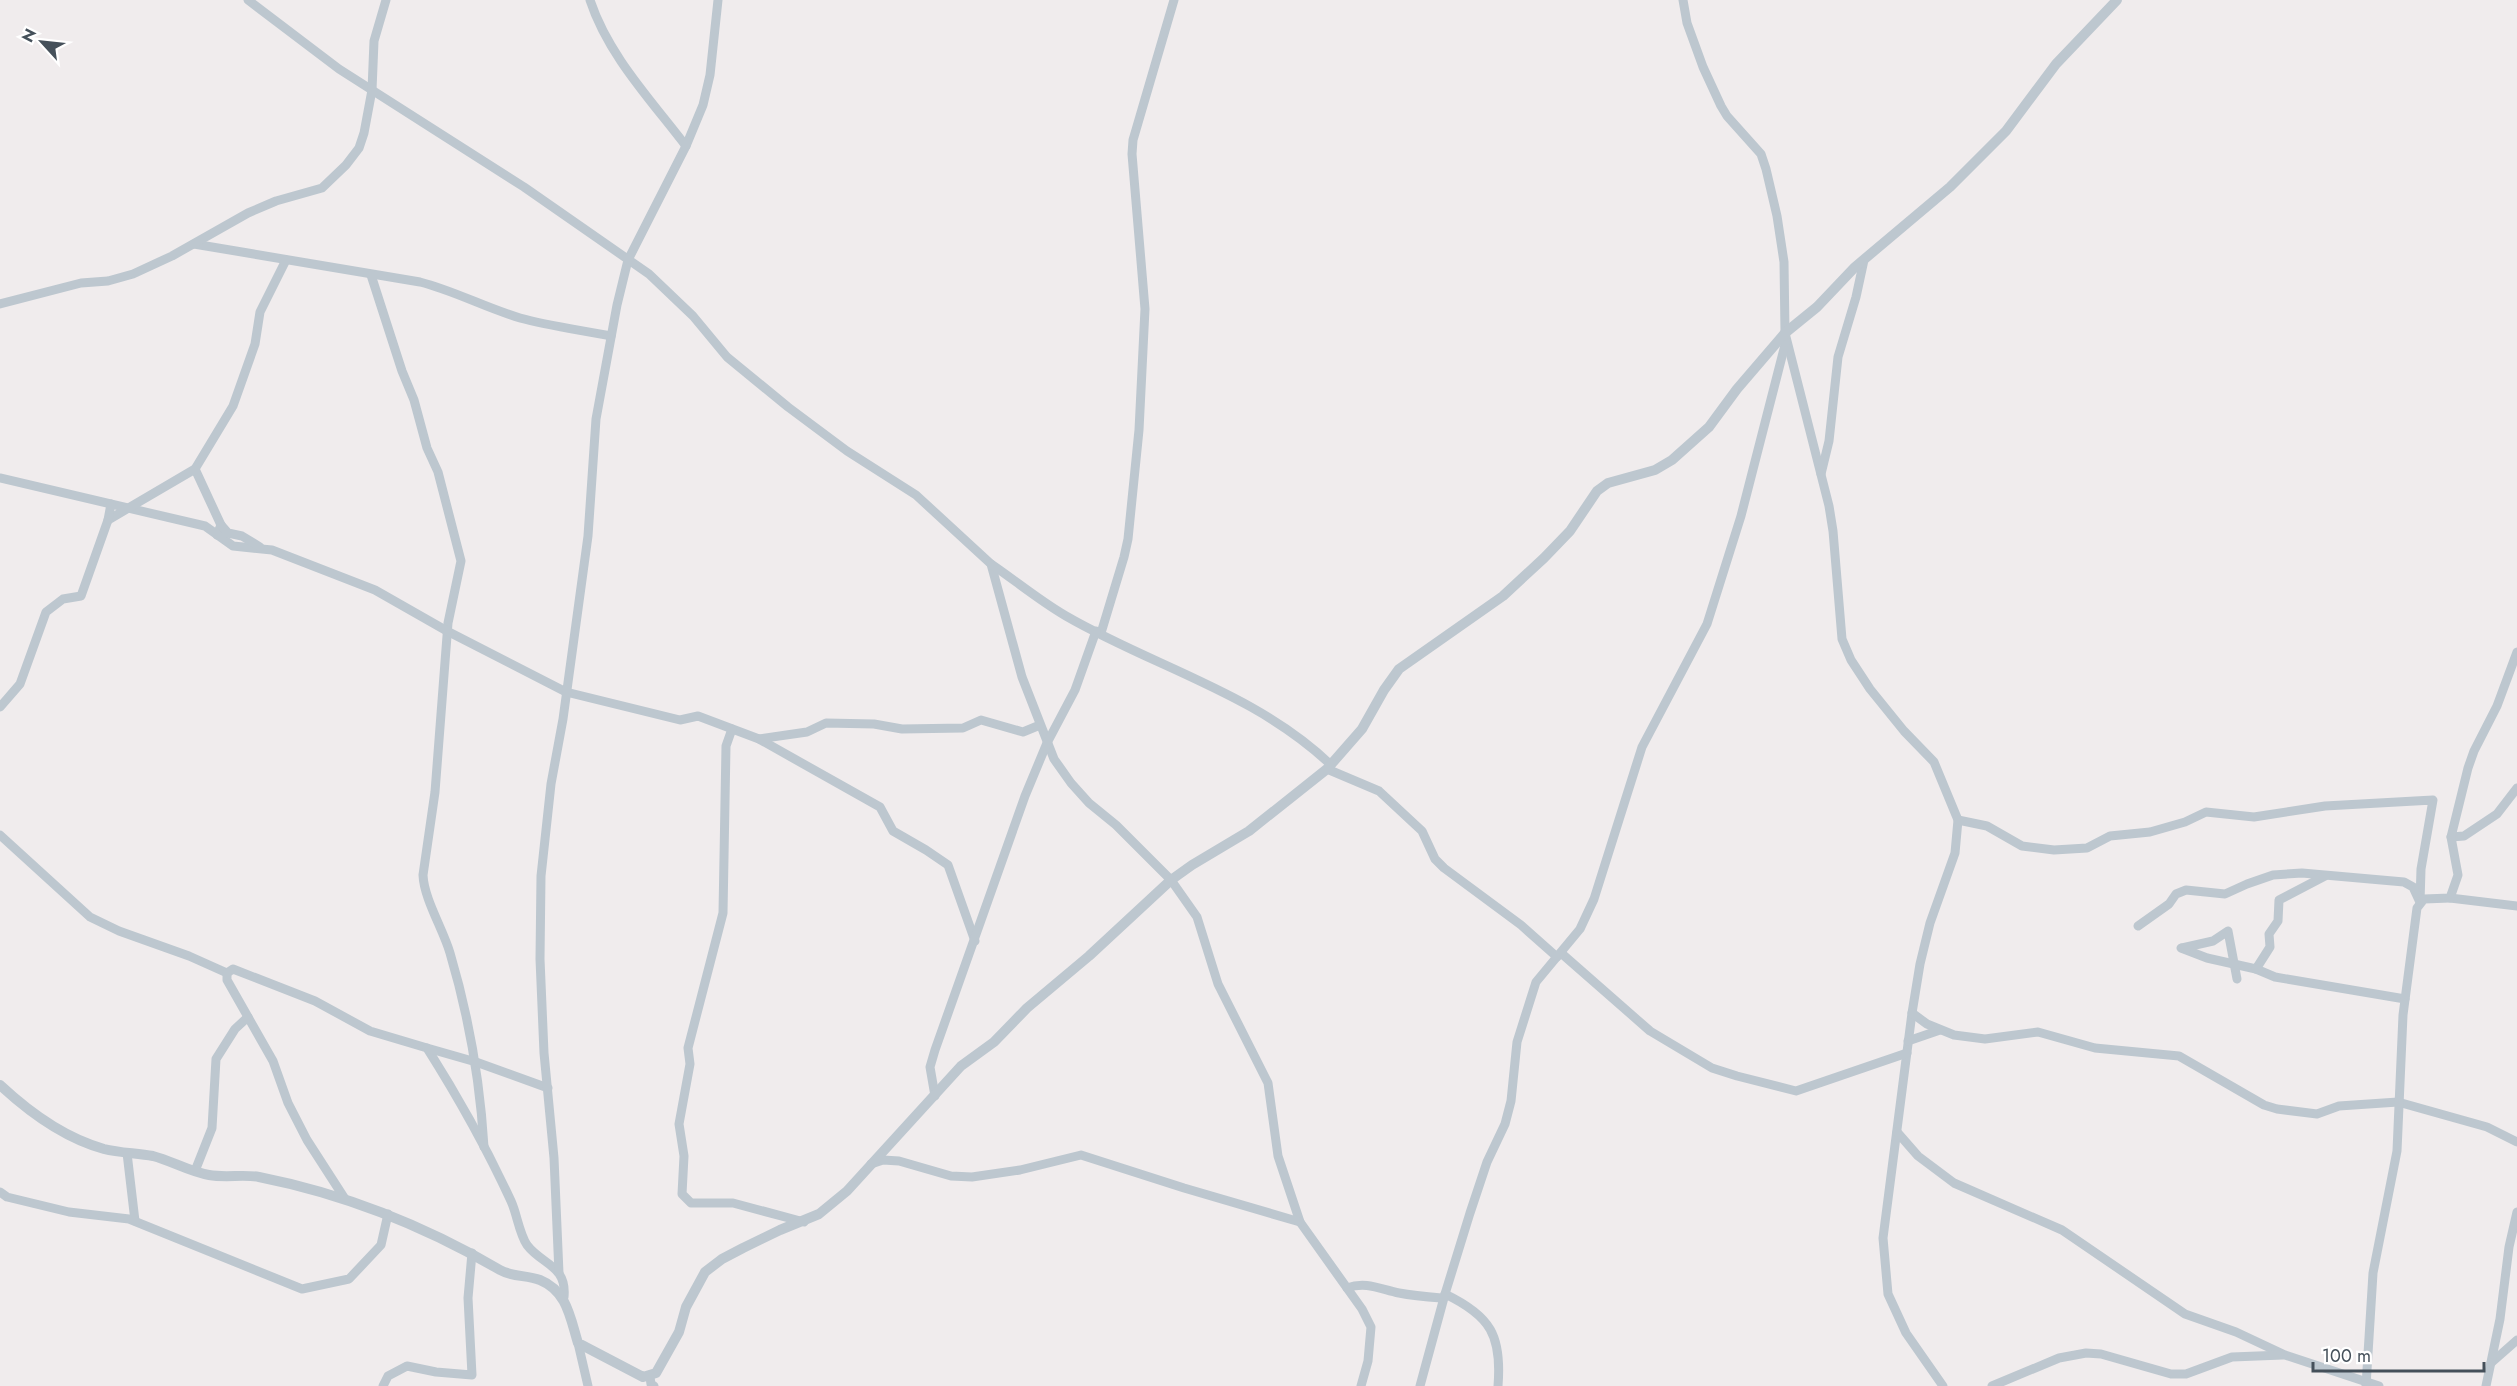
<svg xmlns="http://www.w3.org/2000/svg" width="2517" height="1386" font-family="Jost,sans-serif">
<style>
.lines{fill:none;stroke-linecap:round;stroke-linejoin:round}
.minor{stroke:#bdc7cf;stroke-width:9}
.tertiary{stroke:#bdc7cf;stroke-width:10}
</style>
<rect width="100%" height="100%" fill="#f0eced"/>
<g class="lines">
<g class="minor">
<path d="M248,0L339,69L524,187L649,274L693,316L727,357L788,407L847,451L916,495L991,564L1022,677L1054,759L1071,783L1089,803L1116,825L1171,880L1197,917L1218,984L1268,1083L1278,1156L1300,1222L1362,1309L1371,1327L1368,1361L1361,1386"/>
<path d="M590,0C608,55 651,100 686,146"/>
<path d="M1683,0L1687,23L1703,67L1721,106L1727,116L1761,154L1766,169L1777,216L1784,262L1785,333L1829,506L1833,531L1842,639L1851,660L1870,689L1904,731L1934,762L1958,820L1955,853L1930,923L1920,964L1912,1013L1883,1238L1888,1294L1906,1333L1943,1386"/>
<path d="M194,244L420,282C455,291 486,308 520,318C549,326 581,330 611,336"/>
<path d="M371,275L402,371L414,400L427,448L438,472L461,561L448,623L435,792L423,875C424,899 443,929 450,953C469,1017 480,1080 484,1147"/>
<path d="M0,304L81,283L108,281L133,274L172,256L248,213L276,201L322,188L346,165L359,148L364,133L372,90L374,41L386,0"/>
<path d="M195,469L221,525L217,535"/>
<path d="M1821,474L1829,441L1838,357L1856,297L1864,260"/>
<path d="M0,478L205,526L233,546L272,550L375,590L447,631L566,692L680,720L698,716L759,739L880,807L893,831L926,850L948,865L975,941"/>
<path d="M108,520L195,469L233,406L255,344L260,312L286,260"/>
<path d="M221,525L228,533L242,536L260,547"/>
<path d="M991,564C1016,581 1040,601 1066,616C1154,667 1256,693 1331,765"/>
<path d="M1101,633L1124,557L1128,539L1139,430L1145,309L1132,154L1133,140L1174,0"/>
<path d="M0,707L20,684L46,612L63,599L81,596L108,520L111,504"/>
<path d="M732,729L726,746L723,913L688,1048L690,1064L679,1124L684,1156L682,1194L691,1203H733L804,1222"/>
<path d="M759,739L807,732L826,723L874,724L902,729L963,728L981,720L1023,732L1040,725"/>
<path d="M1327,769L1379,791L1422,831L1435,859L1444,868L1521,925L1557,957"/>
<path d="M1958,820L1987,826L2022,846L2054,850L2087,848L2110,836L2150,832L2185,822L2206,812L2254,817L2325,806L2433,800L2421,869L2420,902"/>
<path d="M0,835L90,917L119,931L189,956L227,973L233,969L315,1001L370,1031L427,1048C458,1097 487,1149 511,1201C517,1214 519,1233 527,1245C542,1265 567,1265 564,1297"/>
<path d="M2451,837L2464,836L2497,814L2517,788"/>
<path d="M2450,898L2517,906"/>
<path d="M2138,926L2169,904L2176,894L2186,890L2225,894L2247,884L2273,875L2302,873L2404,882L2413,887L2419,900"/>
<path d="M2181,948L2207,958L2256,969L2270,947L2269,934L2278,921L2279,900L2325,876"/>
<path d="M2182,948L2213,941L2228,931L2237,979"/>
<path d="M1561,953L1650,1031L1712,1068L1737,1076L1796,1091L1907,1053"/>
<path d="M2256,969L2275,977L2405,999"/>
<path d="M227,973V980L273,1061L288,1103L307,1140L345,1199"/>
<path d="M1912,1013L1927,1024L1954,1035L1985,1039L2038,1032L2095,1048L2179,1056L2264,1105L2277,1109L2317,1114L2339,1106L2398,1102L2487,1127L2517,1142"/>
<path d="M1908,1041L1940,1030"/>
<path d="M427,1048L476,1062L548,1088"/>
<path d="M935,1096L930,1067L935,1050L1025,796L1047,743L1075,690L1096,631"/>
<path d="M1897,1132L1918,1156L1954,1183L2062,1230L2185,1314L2236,1332L2285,1355L2379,1386"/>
<path d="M127,1153L135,1221"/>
<path d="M871,1164L883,1160L899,1161L951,1176L972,1177L1020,1170L1081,1155L1184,1188L1300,1222"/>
<path d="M195,1171L212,1128L216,1059L235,1029L248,1017"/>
<path d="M0,1192L7,1197L69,1212L129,1219L302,1289L349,1279L381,1245L388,1214"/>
<path d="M559,1273L554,1158L544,1053L540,959L541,876L551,784L563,719L588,536L596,419L617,305L628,260L686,146L703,105L710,75L718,0"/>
<path d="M1347,1288C1366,1281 1380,1289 1399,1293C1414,1296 1429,1297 1443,1298"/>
<path d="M1445,1294C1491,1316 1502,1336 1498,1386"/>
<path d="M578,1343L588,1386"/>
<path d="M2491,1363L2517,1340"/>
<path d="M650,1377L651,1384L654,1386"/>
<path d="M383,1386L388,1376L407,1366L436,1372L472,1375L468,1298L472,1253"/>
<path d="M1420,1386L1445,1294L1470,1213L1487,1162L1505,1124L1511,1101L1517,1042L1536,982L1580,929L1594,899L1642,747L1707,624L1741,516L1786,341"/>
<path d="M1992,1386L2059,1358L2086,1353L2101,1354L2171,1374H2186L2232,1357L2283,1355"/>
<path d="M2366,1386L2373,1273L2397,1151L2403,1015L2417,908L2424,899L2450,898L2458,875L2451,837L2468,768L2474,751L2497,706L2517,652"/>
<path d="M2486,1386L2500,1319L2509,1247L2517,1212"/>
</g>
<path class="tertiary" d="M0,1085C30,1113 64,1138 104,1149C120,1153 137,1153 153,1156C172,1161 190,1172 209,1175C226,1178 244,1174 259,1177C345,1194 425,1226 500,1270C512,1277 527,1275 540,1280C567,1291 570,1317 578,1343L643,1377L656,1373L679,1332L686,1307L705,1272L722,1259L743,1248L780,1230L819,1214L847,1191L961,1066L994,1042L1027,1008L1089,956L1171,880L1192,865L1249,831L1327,769L1362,729L1384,690L1399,669L1503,596L1544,558L1570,531L1597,491L1608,483L1655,470L1672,460L1709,427L1737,389L1785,333L1817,307L1855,267L1950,187L2006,131L2056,64L2117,0"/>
</g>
<g transform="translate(42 42) rotate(297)" stroke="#ffffff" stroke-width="4.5" paint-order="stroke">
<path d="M0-4.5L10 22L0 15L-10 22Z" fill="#45505a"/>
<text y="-9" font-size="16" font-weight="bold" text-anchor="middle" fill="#45505a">N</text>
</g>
<path d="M2313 1362v9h171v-9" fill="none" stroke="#45505a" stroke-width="3"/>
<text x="2322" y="1362" font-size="18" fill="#45505a" stroke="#ffffff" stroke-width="4.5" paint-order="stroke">100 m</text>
</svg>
